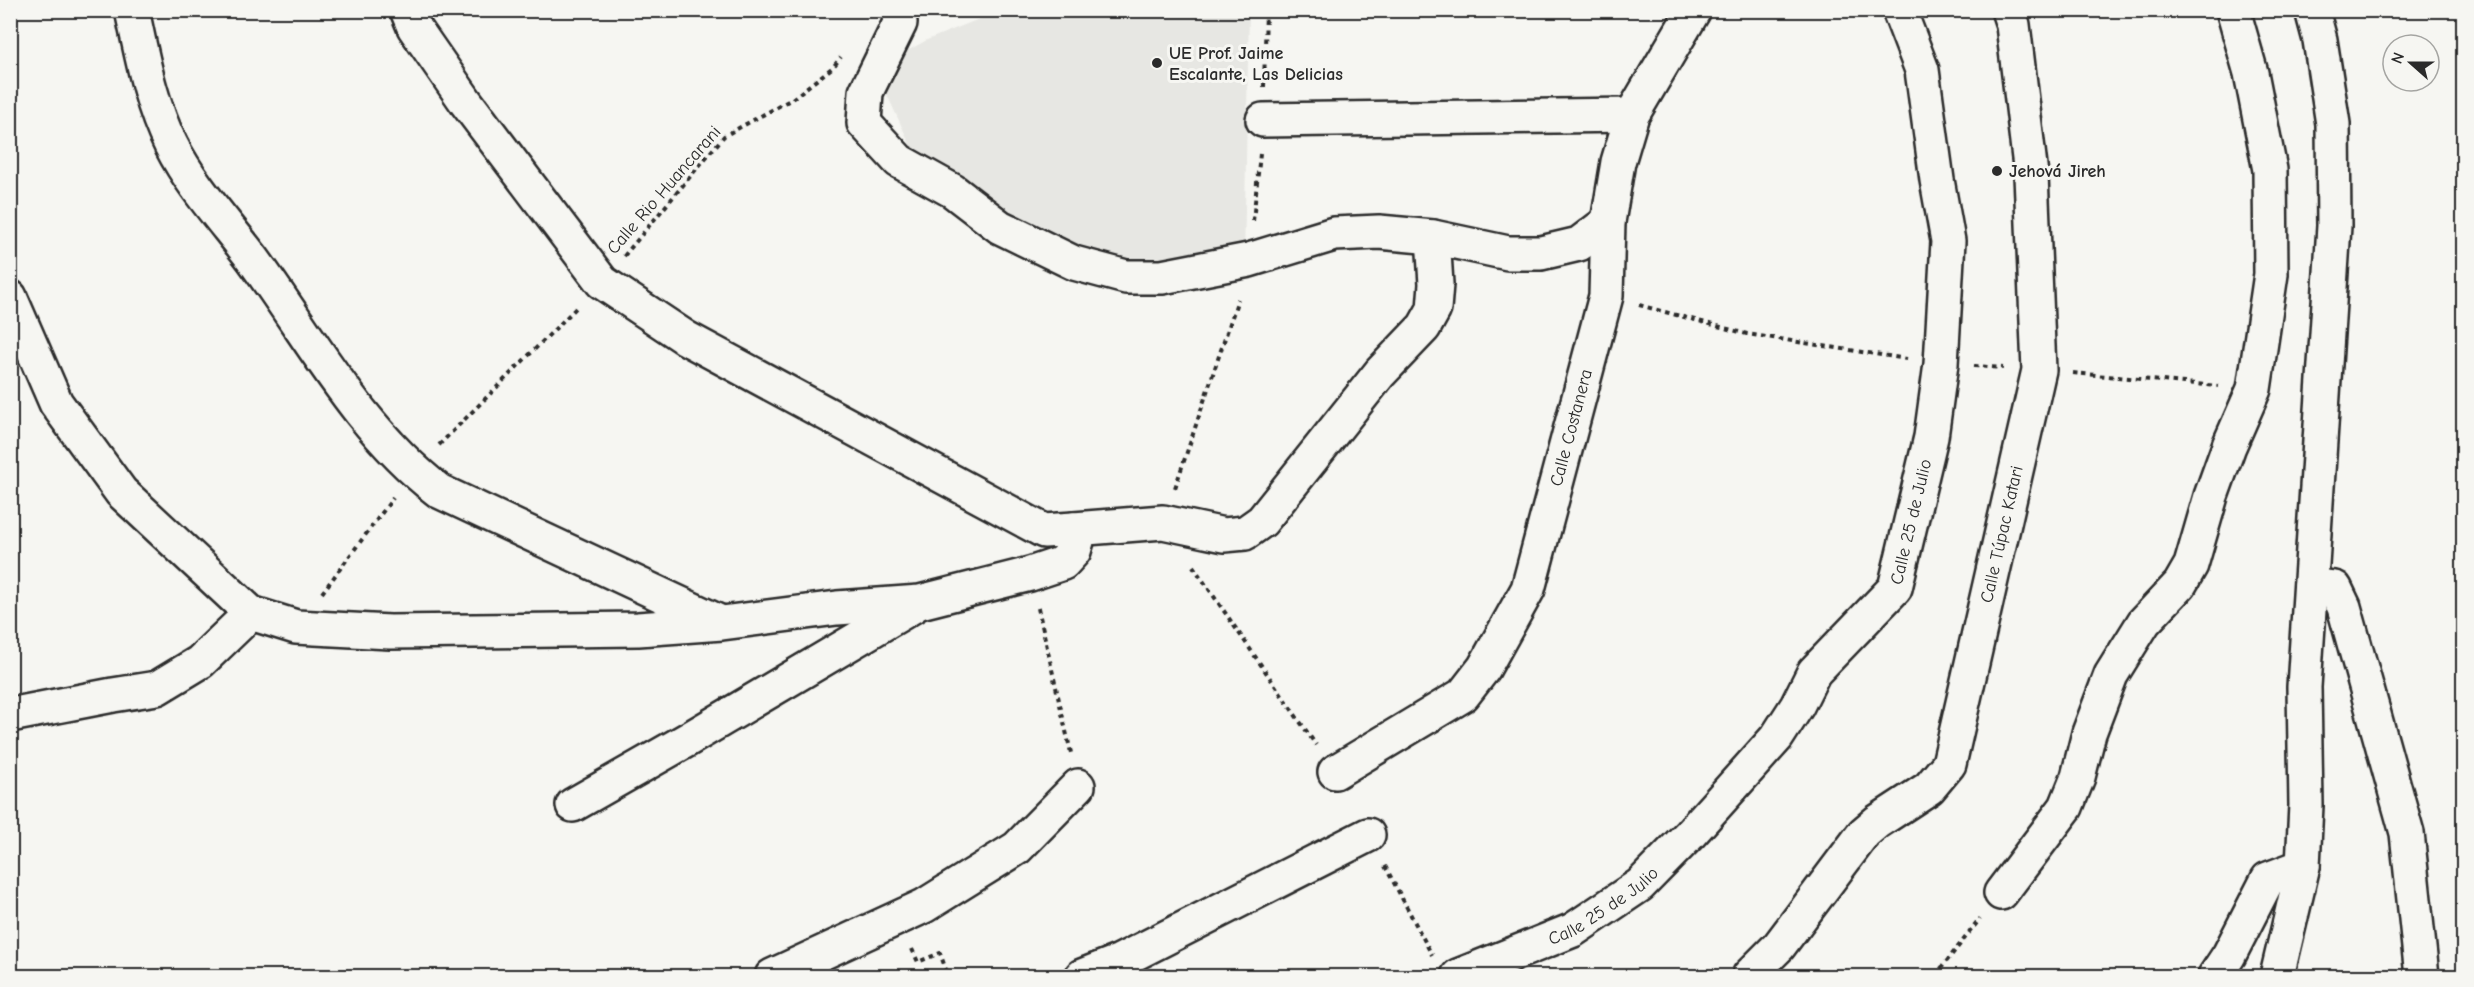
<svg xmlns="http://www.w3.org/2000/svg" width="2474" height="987" font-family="'Comic Neue',sans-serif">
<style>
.built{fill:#e7e7e3}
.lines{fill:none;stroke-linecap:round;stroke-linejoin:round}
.minor-casing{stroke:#2b2b2b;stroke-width:38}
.highway-casing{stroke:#2b2b2b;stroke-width:38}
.path{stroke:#2b2b2b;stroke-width:4;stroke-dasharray:4.5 4.5;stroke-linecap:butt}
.minor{stroke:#f6f6f2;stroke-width:33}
.highway{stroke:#f6f6f2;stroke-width:33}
.poi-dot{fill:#2b2b2b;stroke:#f6f6f2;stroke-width:2}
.labels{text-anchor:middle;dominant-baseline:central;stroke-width:6;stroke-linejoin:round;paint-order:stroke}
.poi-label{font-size:18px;font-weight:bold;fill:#2b2b2b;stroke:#f6f6f2;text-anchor:start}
.street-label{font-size:18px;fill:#2b2b2b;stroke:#f6f6f2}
</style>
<rect width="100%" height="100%" fill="#f6f6f2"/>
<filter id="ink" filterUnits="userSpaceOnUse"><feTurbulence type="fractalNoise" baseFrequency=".0167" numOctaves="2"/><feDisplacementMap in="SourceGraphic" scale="12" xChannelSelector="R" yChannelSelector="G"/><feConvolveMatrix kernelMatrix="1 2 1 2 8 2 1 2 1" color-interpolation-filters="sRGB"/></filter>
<g filter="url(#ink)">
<path class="built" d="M999,11H1249L1244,261L1147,265L1077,246L1007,212L913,151L884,88L898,56L927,40Z"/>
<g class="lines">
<g class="minor-casing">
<g id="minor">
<path d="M132,10C142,56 150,103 171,145C192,187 225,222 253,259C312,340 359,429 439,491L717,621"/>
<path d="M899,10L900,23L866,92L864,123L899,161L953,191L1000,227L1074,263L1126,277H1162L1249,260L1334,234L1379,232L1433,237L1508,253H1541L1579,244L1608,222"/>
<path d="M1263,120L1632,115"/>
<path d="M10,297L56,403L121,492L251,613L296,627L390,632L638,629L722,623L837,608L920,602L1030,574L1063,563L1074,551L1077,541L1074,529L1044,531L686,338L602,282L466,102L414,27L407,10"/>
<path d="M1074,529L1163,522L1224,535L1245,533L1262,521L1380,373L1424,327L1434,309L1436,284L1433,237"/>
<path d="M2311,585L2335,588L2344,607L2407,833L2422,976"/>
<path d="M10,715L113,695L157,688L200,662L251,613"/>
<path id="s1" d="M1335,772L1463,695L1484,668L1528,589L1606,296L1608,222L1618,162L1632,115L1694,10"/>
<path d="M573,805L687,740L913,606"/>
<path d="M2001,893L2066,807L2078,777L2089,733L2111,675L2144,622L2180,584L2191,565L2211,496L2229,446L2254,389L2271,274L2270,170L2251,73L2233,10"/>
<path d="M772,976L924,906L1017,848L1078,786"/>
<path d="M1082,976L1120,961L1368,835"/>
<path id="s2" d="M1458,976L1573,930L1640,885L1690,834L1777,737L1797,706L1814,672L1895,588L1931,437L1941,364L1948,241L1937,180L1922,70L1899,10"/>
<path id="s3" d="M1749,976L1779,946L1864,833L1877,822L1929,788L1949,764L2039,370L2031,175L2013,25L2008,10"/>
<path d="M2215,976L2229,955L2268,879L2303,866"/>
</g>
</g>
<g class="highway-casing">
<path id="highway" d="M2277,976L2303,866L2306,805L2304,687L2334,226L2333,124L2320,40L2312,10"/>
</g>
<g class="path">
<path d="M10,18L21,10"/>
<path d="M1264,87L1266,10"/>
<path d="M1253,221L1260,154"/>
<path d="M624,256L724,136L792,99L833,67L841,57"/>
<path d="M1639,305L1747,334L1907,359"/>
<path d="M1974,366L2003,368"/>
<path d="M2073,373L2218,386"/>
<path d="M439,445L578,306"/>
<path d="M1175,488L1238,299"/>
<path d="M1193,566L1316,745"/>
<path d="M322,593L393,498"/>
<path d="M1038,608L1071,753"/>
<path d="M1385,866L1432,955"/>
<path d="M912,949L918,962L940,953L946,970L931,976"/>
<path d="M1935,976L1980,919"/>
</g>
<use href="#minor" class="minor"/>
<use href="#highway" class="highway"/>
</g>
</g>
<g class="poi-dot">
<circle cx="1157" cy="63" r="6"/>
<circle cx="1997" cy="171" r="6"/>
</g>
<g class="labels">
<g class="poi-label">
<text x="1169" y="53">UE Prof. Jaime<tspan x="1169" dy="21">Escalante, Las Delicias</tspan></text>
<text x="2009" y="171">Jehová Jireh</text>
</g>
<g class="street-label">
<text transform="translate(664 190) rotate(-49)">Calle Rio Huancarani</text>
<text stroke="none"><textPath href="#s1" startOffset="441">Calle Costanera</textPath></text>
<text stroke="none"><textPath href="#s2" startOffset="666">Calle 25 de Julio</textPath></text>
<text stroke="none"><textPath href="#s3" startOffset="530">Calle Túpac Katari</textPath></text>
<text stroke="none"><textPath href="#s2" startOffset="162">Calle 25 de Julio</textPath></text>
</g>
</g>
<rect width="2474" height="987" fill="none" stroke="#f6f6f2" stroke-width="36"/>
<rect x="18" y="18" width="2438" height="951" fill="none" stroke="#2b2b2b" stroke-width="2" filter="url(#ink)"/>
<g transform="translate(2411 63) rotate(291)"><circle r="28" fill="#f6f6f2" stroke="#a5a5a2" stroke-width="1.5"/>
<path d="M0-4.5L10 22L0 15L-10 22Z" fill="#2b2b2b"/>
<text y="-9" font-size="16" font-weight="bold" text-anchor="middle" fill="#2b2b2b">N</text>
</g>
</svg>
